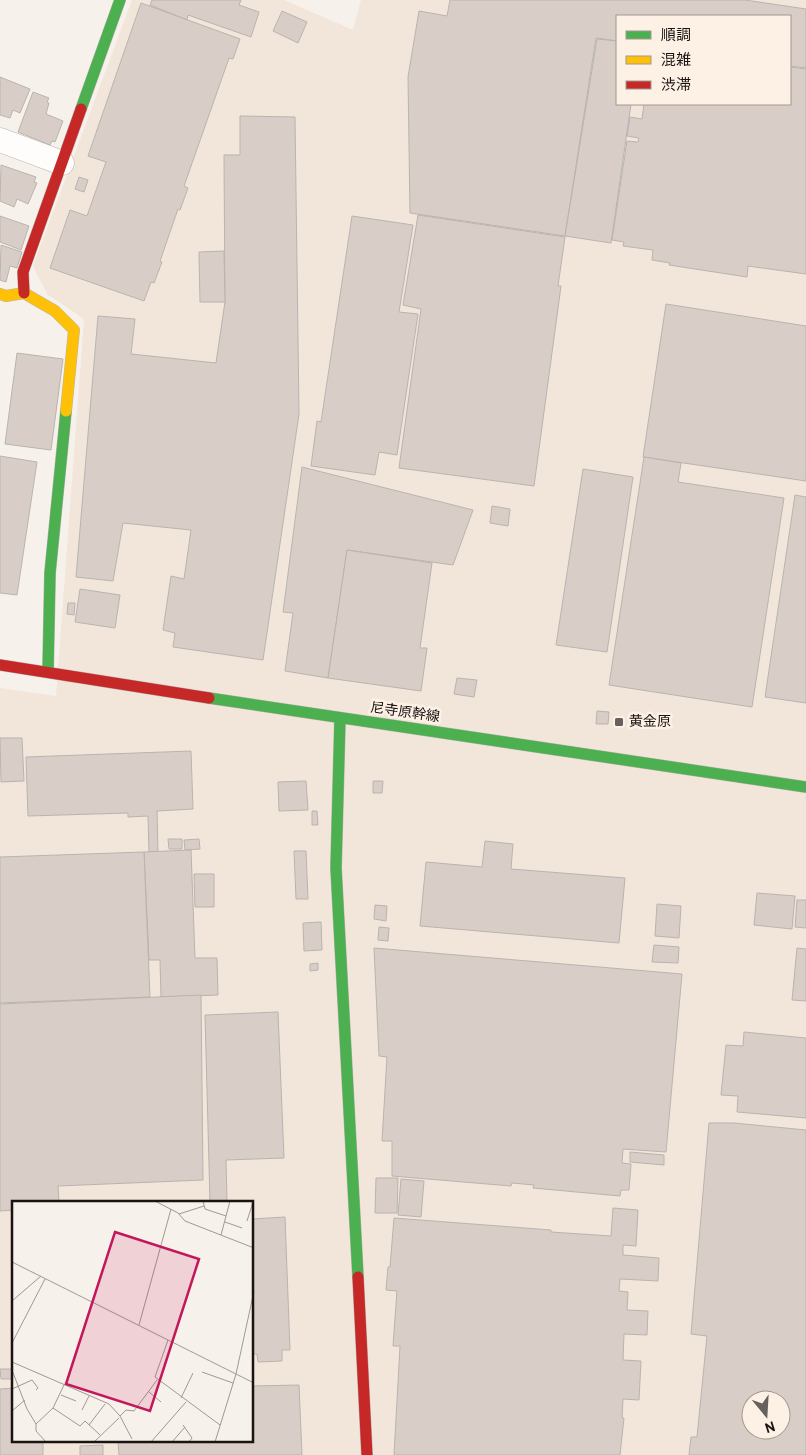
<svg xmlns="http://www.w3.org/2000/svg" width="806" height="1455" font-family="Overpass,'Noto Sans JP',sans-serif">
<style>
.built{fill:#f2e5da;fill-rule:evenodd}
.building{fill:#d8cec7;stroke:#b9b4b0;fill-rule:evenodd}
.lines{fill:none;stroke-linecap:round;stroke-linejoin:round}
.street-casing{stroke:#b8b3af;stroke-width:25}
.fast-casing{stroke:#b8b3af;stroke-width:12}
.slow-casing{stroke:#b8b3af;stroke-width:12}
.jam-casing{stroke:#b8b3af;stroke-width:12}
.street{stroke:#fefdfc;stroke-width:24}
.fast{stroke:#4caf50;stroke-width:11}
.slow{stroke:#ffc107;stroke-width:11}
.jam{stroke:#c62828;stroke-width:11}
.poi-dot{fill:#67615d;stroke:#fdf0e5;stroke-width:2}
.labels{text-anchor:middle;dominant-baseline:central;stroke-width:5;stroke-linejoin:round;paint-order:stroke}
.street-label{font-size:14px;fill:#191411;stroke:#fdf0e5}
.poi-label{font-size:14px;fill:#191411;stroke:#fdf0e5;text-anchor:start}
.inset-road{fill:none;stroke:#9e9994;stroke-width:1}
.view{fill:#c2185b;fill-opacity:0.15;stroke:#c2185b;stroke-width:2.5}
.inset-edge{fill:none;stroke:#191411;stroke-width:2.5}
</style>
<rect width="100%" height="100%" fill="#f7f1eb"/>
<path class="built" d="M132,0H284L353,30L361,0H806V1455H0V688L56,696L84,319L47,294L33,266ZM617,16H790V104H617ZM14,1202H252V1441H14ZM751,1400H781V1430H751Z"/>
<g class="building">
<path d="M152,0H241L239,5L259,12L251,37L188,15L187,20L150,5Z"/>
<path d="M450,0H745L806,9V68L790,66V16H617V41L596,38L565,236L410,213L408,77L419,11L447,16Z"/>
<path d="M141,3L240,39L233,59L229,58L184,186L188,188L180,210L178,209L160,261L162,262L154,283L151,282L144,301L50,268L70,210L87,216L106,162L88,156Z"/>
<path d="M282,11L307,22L298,43L273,31Z"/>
<path d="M597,39L617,41V104H631L611,243L565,236Z"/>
<path d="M790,67L806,69V274L748,266L747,277L669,265L670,263L652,260L653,250L623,246L624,242L612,240L627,141L638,142L639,138L627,136L630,117L642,119L644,104H790Z"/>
<path d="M0,77L30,89L20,113L13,110L10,118L0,115Z"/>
<path d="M33,92L49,98L47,102L49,103L46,114L63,121L55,142L52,141L50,145L18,132Z"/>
<path d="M240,116L295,117L299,414L263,660L173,647L175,633L163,630L171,576L184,579L191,530L123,523L113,581L76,577L98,316L135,319L131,354L216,363L225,302L224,155H240Z"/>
<path d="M1,165L36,177L34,182L37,183L28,204L17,199L14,207L0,201Z"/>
<path d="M79,177L88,180L84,192L75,189Z"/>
<path d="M418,215L565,237L558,286H561L534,486L399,468L421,309L403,305Z"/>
<path d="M0,216L29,226L21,250L0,242Z"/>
<path d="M352,216L413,225L399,312L418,314L397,455L379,452L375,475L311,466L317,421L321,422Z"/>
<path d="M1,245L22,252L17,268L10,266L6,282L0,280Z"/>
<path d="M224,251L225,302H200L199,252Z"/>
<path d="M666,304L806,326V481L643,457Z"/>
<path d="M17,353L63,359L51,450L5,444Z"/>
<path d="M0,456L37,462L17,595L0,593Z"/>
<path d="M644,457L681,463L678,482L784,498L752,707L609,685Z"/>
<path d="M302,467L473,510L453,565L347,550L328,678L285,671L293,613L283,612Z"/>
<path d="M583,469L633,477L607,652L556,645Z"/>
<path d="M795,495L806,497V703L765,697Z"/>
<path d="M492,506L510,509L508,526L490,523Z"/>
<path d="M347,550L432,563L420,648H427L421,691L328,678Z"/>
<path d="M80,589L120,595L115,628L75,622Z"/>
<path d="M68,603H75L74,615L67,614Z"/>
<path d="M457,678L477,680L474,697L454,694Z"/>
<path d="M597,711L609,712L608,724H596Z"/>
<path d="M0,738H22L24,781L1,782Z"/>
<path d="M191,751L193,809L157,811L158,852H149L148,816L128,817V813L28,816L26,757Z"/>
<path d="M306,781L308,810L279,811L278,782Z"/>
<path d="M373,781H383L382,793H373Z"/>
<path d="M312,811H317L318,825H312Z"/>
<path d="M168,839H182V849H169Z"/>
<path d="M199,839L200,849L185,850L184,840Z"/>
<path d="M485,841L513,844L511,869L625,878L619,943L420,926L426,862L482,867Z"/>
<path d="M191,850L195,958H217L218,995L161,997L160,960H149L144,852Z"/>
<path d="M294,851H306L308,899H296Z"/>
<path d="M144,852L150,997L0,1003V857Z"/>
<path d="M194,874H214V907H195Z"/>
<path d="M757,893L795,896L792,929L754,925Z"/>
<path d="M797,900H806V928L795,927Z"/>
<path d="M657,904L681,906L679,938L655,936Z"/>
<path d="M375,905L387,906L386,921L374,919Z"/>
<path d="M321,922L322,950L304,951L303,923Z"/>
<path d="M379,927L389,928L388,941L378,940Z"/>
<path d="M654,945L679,947L678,963L652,962Z"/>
<path d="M374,948L682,974L666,1152L623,1149L622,1163L631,1164L629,1190H621L620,1196L533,1188L534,1185L512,1183L511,1186L392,1176V1141H382L387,1057L379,1056Z"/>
<path d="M797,948L806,949V1001L792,1000Z"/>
<path d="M318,963V970L310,971V964Z"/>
<path d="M201,995L203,1180L58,1186L59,1202H14V1210L0,1211V1004Z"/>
<path d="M278,1012L284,1158L226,1160L227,1202H210L205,1015Z"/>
<path d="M744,1032L806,1038V1118L737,1112L738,1096L721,1095L726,1045L743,1046Z"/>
<path d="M709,1123H734L806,1130V1455H689L691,1437H697L707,1336L691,1334ZM751,1400H781V1430H751Z"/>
<path d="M630,1152L664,1155V1165L630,1162Z"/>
<path d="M376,1178H398L397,1213H375Z"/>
<path d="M401,1179L424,1181L421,1217L398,1215Z"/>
<path d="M613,1208L638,1210L636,1246L623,1245V1255L659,1258L658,1281L620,1279L619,1291L628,1292L627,1310L648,1311L647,1335L624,1334L623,1360L641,1361L639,1400L623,1399L622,1418H624L620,1455H394L400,1346H393L397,1291L386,1290L388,1267H390L394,1218L551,1230V1232L611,1236Z"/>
<path d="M285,1217L290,1350H282V1361L258,1362L257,1354H252V1219Z"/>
<path d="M0,1369H14V1379H1Z"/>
<path d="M299,1385L302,1455H119L118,1441H252V1386Z"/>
<path d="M14,1388V1441H43V1455H0V1389Z"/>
<path d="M103,1445V1455H80V1446Z"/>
</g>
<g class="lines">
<g class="street-casing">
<path id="street" d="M0,140L62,163"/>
</g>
<g class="fast-casing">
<g id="fast">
<path d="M81,109L120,0"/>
<path d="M48,672L50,573L66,411"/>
<path d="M209,698L806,787"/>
<path d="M340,718L336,868L358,1277"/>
</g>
</g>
<g class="slow-casing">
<path id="slow" d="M0,294L6,296L24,293L55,311L74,330L66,411"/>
</g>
<g class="jam-casing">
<g id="jam">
<path d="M24,293L23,272L81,109"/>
<path d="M0,665L209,698"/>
<path d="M358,1277L367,1455"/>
</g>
</g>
<use href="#street" class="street"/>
<use href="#fast" class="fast"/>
<use href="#slow" class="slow"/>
<use href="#jam" class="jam"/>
</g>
<rect class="poi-dot" x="614" y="717" width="10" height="10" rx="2.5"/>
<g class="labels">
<g class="street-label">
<text transform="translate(405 713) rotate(8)">尼寺原幹線</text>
</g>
<g class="poi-label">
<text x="629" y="722">黄金原</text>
</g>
</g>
<g transform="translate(12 1201)">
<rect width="241" height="241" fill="#f7f1eb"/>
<path class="inset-road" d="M143,0L166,12L173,20L242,47M191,0L193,8L214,15M167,13L192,5M235,20L241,1M213,21L230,27M209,34L218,0M0,61L242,182M0,100L29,75M127,124L159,8M156,139L143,176L208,224M0,142L33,78M0,161L97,203L108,215L120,238M0,169L15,208L24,223V230L34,241M190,171L221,182M0,188L20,179L26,187L24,189M137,191L149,201M49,194L64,200M169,197L181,172M41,207L68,225L73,220L88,234M70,209L77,195M0,210L13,199M108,215L114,209L122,210L145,179M24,223L41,207L52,184M77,224L93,203M171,224L180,237L177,241M82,241L107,217M139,241L174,201M160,241L173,226M203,241L224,173L242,90"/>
<path class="view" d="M103,31L187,58L138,210L54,183Z"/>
<rect width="241" height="241" class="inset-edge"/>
</g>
<rect x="616" y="15" width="175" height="90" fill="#fdf0e5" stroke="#a29890"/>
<rect x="626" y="31" width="25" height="8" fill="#4caf50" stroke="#a29890"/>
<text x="661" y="40" font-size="15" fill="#191411">順調</text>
<rect x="626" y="56" width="25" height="8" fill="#ffc107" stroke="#a29890"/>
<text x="661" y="65" font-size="15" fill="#191411">混雑</text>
<rect x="626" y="81" width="25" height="8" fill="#c62828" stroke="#a29890"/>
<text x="661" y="90" font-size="15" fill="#191411">渋滞</text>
<g transform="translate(766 1415) rotate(162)"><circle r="24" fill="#fdf0e5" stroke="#a29890"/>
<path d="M0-4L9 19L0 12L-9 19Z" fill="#67615d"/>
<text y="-8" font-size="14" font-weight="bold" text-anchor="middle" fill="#191411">N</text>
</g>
</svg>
